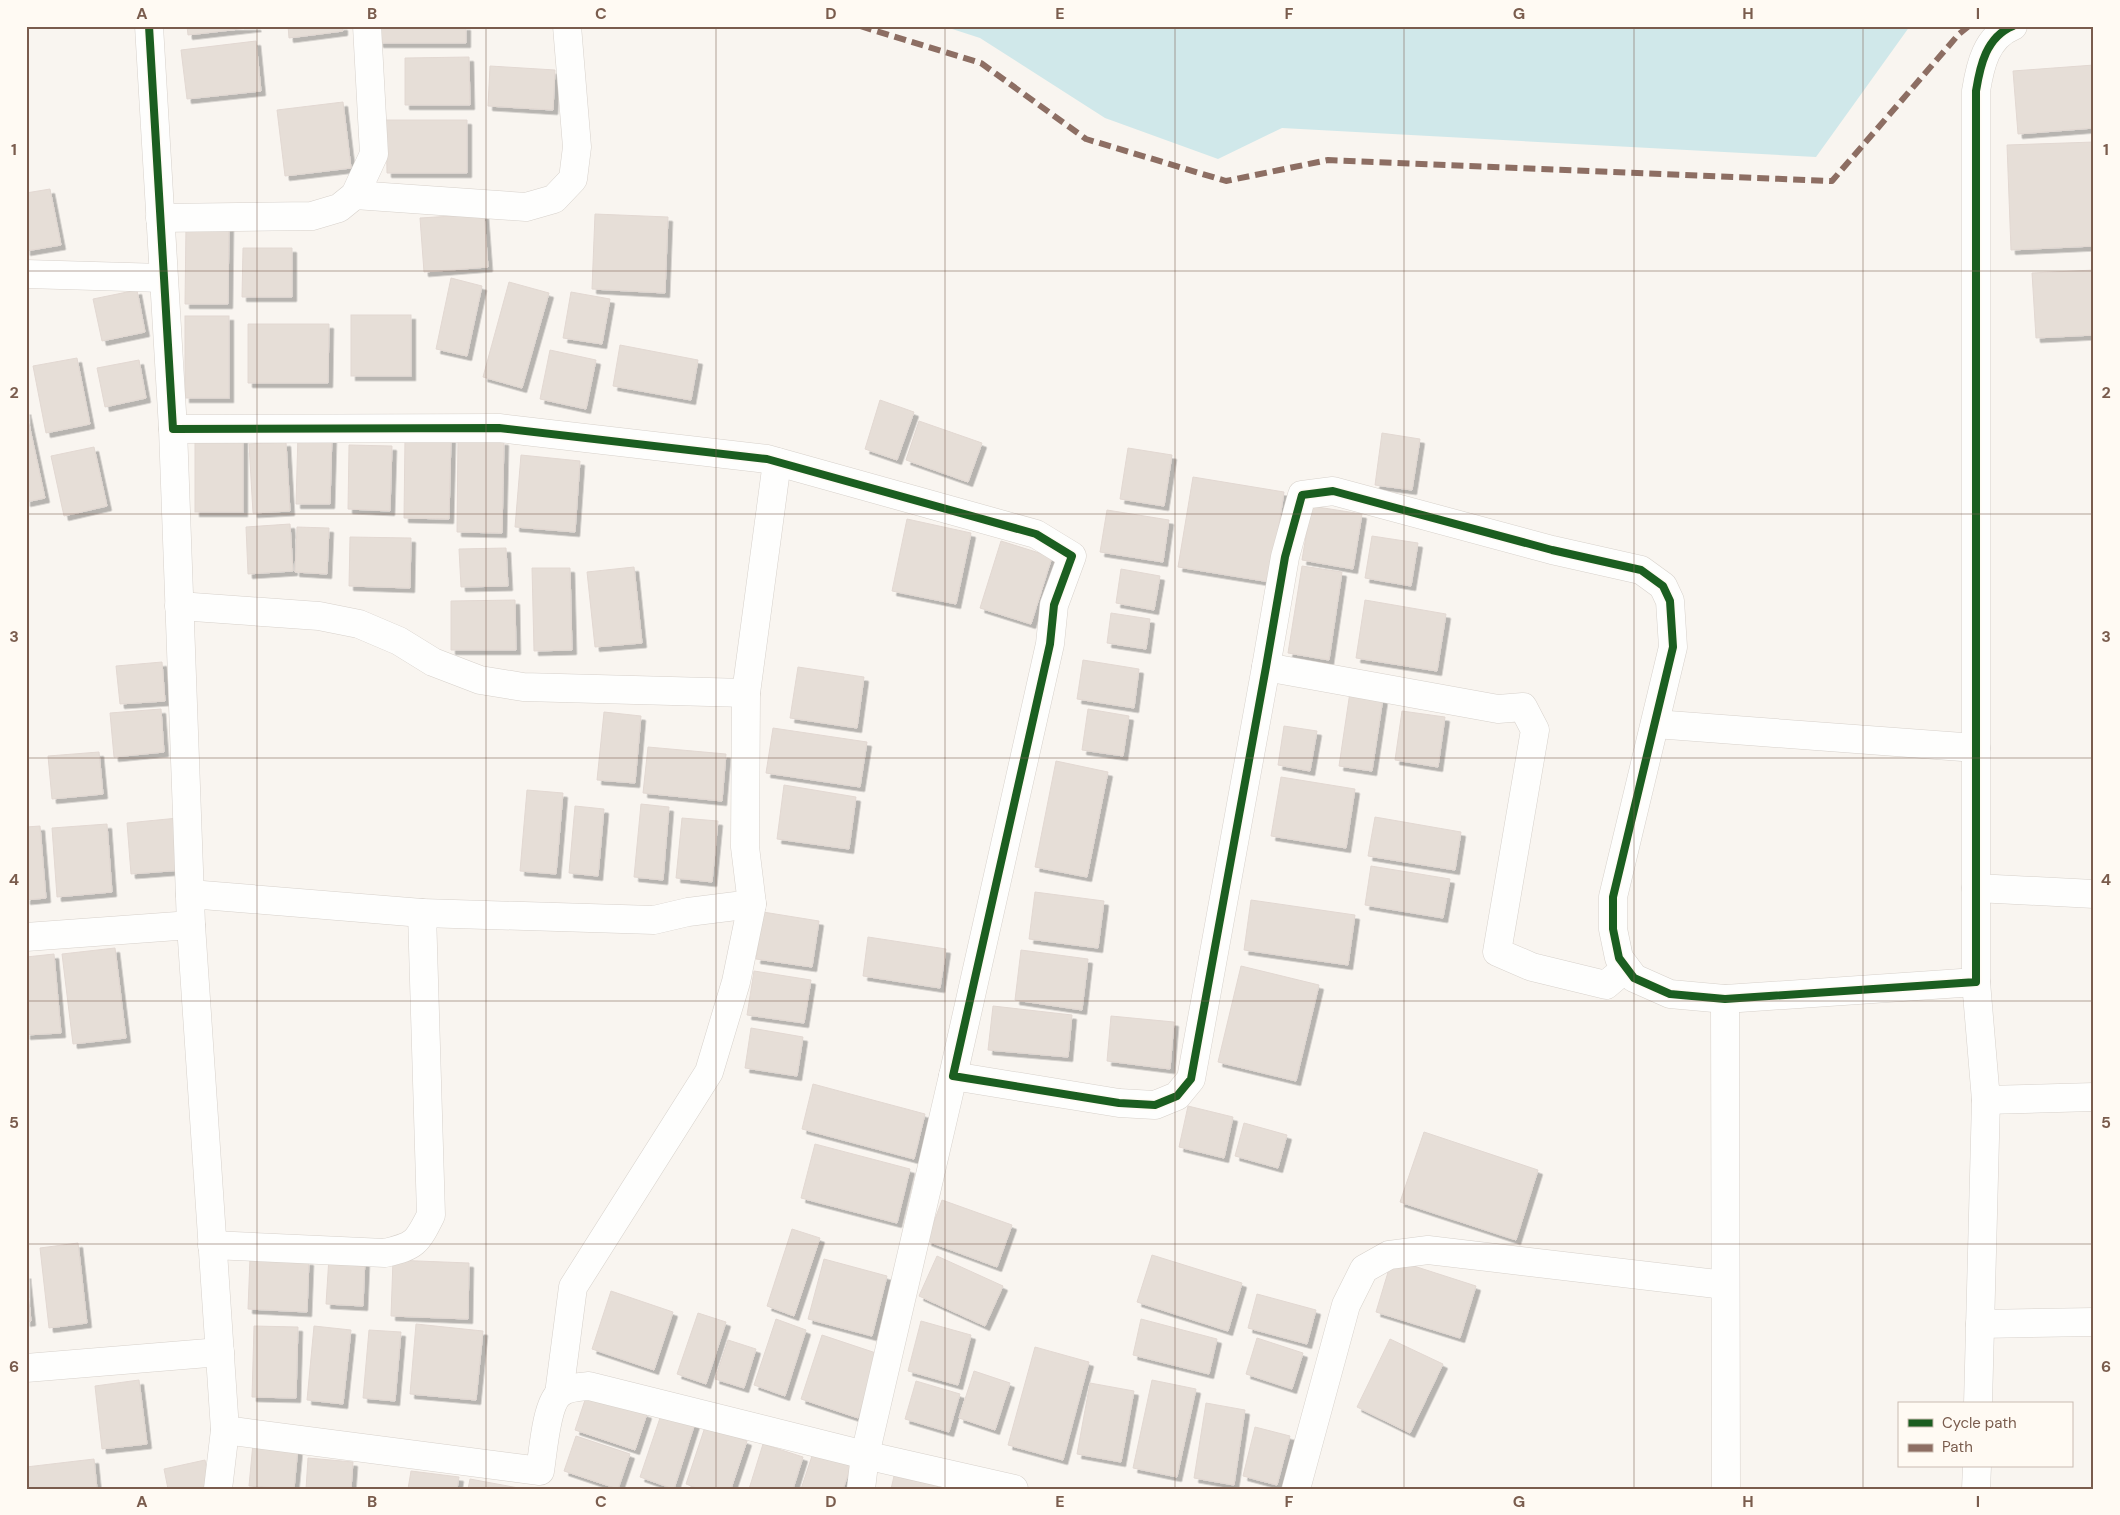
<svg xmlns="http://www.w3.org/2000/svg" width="2120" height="1515" font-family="'DM Sans',sans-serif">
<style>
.water{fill:#d0e8ea}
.building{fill:#e6ded7;stroke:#e2d8d2;filter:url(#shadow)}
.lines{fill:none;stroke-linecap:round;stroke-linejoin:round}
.minor-casing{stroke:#d7d1cb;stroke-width:29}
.minor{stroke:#fefefd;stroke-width:28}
.quiet{stroke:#8d6e63;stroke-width:6;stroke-dasharray:12 6;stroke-linecap:butt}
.cycleway-casing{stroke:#fffaf3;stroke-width:11}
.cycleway{stroke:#1b5e20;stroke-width:8}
.grid{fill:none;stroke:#7a5c4d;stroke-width:1;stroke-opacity:0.55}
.neatline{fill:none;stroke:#7a5c4d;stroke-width:2}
.grid-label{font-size:16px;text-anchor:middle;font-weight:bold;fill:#7a5c4d}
</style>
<defs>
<filter id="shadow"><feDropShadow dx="4.5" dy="4.5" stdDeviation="0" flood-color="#0004"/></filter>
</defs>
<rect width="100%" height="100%" fill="#f9f5f0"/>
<path class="water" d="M943,26H1910L1816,157L1282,128L1218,159L1105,118L980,38Z"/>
<g class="building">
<path d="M187,26H256L257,27L188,35Z"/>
<path d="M288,26H343V31L289,38Z"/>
<path d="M378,26H466V43H379Z"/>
<path d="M256,41L261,91L187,99L181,50Z"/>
<path d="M469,57L470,105H405V58Z"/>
<path d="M2094,65V128L2018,134L2013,71Z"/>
<path d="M490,66L555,70L553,110L488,106Z"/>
<path d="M343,102L351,168L285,176L277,110Z"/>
<path d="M386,120H467V173H387Z"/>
<path d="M2094,142V246L2011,250L2007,145Z"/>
<path d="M50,189L61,245L26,251V193Z"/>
<path d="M484,214L488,267L424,272L420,218Z"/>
<path d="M595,214L668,217L665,293L592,289Z"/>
<path d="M186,225H229L228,304H185Z"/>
<path d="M243,248H292V297H242Z"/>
<path d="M2094,270V335L2036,338L2032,273Z"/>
<path d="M451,278L482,286L467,356L436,349Z"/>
<path d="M509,282L549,293L522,388L483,377Z"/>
<path d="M137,290L145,332L102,341L93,299Z"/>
<path d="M571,292L610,299L602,344L563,338Z"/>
<rect x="351" y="315" width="60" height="61"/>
<rect x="185" y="316" width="44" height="82"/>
<path d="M248,324H329L328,383H248Z"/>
<path d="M620,345L698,360L691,400L613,386Z"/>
<path d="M550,350L596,360L586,409L540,399Z"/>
<path d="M77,358L90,424L46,433L33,366Z"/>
<path d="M139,360L146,398L105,407L97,368Z"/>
<path d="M880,400L914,412L897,460L865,449Z"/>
<path d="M26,410L45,498L26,502Z"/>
<path d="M919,421L982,443L968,482L906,460Z"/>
<path d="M1382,433L1420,439L1412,490L1375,485Z"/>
<path d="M298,434L332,435L330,504H296Z"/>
<path d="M405,437L451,438L449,519L404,518Z"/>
<rect x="195" y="438" width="48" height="74"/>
<path d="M458,439L504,441L502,533L457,532Z"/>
<path d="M286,442L290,511L253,513L249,444Z"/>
<path d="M349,445L392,446L390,511L348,509Z"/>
<path d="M94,447L107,506L64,516L51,456Z"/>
<path d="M1128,448L1172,455L1164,506L1120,499Z"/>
<path d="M521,455L580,461L575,532L515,527Z"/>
<path d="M1193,477L1284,492L1270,582L1178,567Z"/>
<path d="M1311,506L1362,514L1353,569L1302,560Z"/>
<path d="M1107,510L1169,520L1163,562L1100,552Z"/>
<path d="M907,519L971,533L956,604L892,591Z"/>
<path d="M290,524L293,571L248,574L246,527Z"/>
<path d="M297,527L329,528L327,574L295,572Z"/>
<path d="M1372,536L1418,543L1411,586L1365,578Z"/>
<path d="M350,537L411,538L410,588L349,586Z"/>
<path d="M1001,541L1052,557L1031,624L980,608Z"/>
<path d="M506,548L508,586L461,587L459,549Z"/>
<path d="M1302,566L1342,572L1329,660L1288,653Z"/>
<path d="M634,567L642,643L595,647L587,572Z"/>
<path d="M532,568H570L572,650L534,651Z"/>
<path d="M1121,569L1160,576L1154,610L1116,603Z"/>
<path d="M515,600L516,650H451V601Z"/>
<path d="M1365,600L1446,614L1437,671L1356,658Z"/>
<path d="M1111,613L1150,619L1146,649L1107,643Z"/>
<path d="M1083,660L1139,669L1134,708L1077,699Z"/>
<path d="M162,662L165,701L120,704L116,666Z"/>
<path d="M798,667L864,677L857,728L790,718Z"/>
<path d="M1350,692L1383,698L1372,771L1339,766Z"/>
<path d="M161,709L164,752L114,757L110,713Z"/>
<path d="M1088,709L1129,716L1123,756L1082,750Z"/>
<path d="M1402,711L1445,717L1438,767L1395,760Z"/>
<path d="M604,712L641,716L635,783L597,780Z"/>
<path d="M1284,726L1317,731L1310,771L1278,765Z"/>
<path d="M773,728L867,742L860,787L766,773Z"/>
<path d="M648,747L726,754L722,801L643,793Z"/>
<path d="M99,752L103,794L52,799L48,756Z"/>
<path d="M1056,761L1108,772L1087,877L1035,867Z"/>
<path d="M1281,777L1355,789L1346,848L1271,836Z"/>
<path d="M784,785L856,797L849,849L777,839Z"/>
<path d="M527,790L563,793L556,874L520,871Z"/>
<path d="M641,804L669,807L663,880L634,877Z"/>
<path d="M575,806L604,809L598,876L569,873Z"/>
<path d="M1375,817L1461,832L1455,870L1368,856Z"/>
<path d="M178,818L182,870L131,874L127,823Z"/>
<path d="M682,818L718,821L712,882L676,878Z"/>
<path d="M107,824L112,892L57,897L52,828Z"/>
<path d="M40,826L46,898L26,900V827Z"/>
<path d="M1371,866L1450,879L1443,918L1365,905Z"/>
<path d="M1035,892L1104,901L1098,948L1029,939Z"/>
<path d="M1251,900L1355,915L1348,965L1244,950Z"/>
<path d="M763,912L819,921L812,967L756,959Z"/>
<path d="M868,937L946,949L940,988L863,976Z"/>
<path d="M115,948L126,1038L73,1044L62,954Z"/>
<path d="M1021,950L1088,959L1082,1010L1015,1000Z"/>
<path d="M54,954L61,1033L26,1035V957Z"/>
<path d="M1241,966L1319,985L1296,1081L1218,1062Z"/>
<path d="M754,971L811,980L804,1023L747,1015Z"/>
<path d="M993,1006L1072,1015L1068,1057L988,1050Z"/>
<path d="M1111,1016L1174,1022L1170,1069L1107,1061Z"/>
<path d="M751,1028L803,1037L797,1076L745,1068Z"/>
<path d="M813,1084L925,1114L914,1159L802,1129Z"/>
<path d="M1188,1106L1233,1117L1224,1158L1179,1147Z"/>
<path d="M1244,1123L1287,1135L1278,1168L1235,1156Z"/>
<path d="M1424,1132L1538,1170L1516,1240L1400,1202Z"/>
<path d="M815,1144L910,1169L897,1223L801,1198Z"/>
<path d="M942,1200L1012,1225L997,1267L927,1241Z"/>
<path d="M792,1229L820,1238L794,1316L767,1306Z"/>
<path d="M78,1243L87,1323L49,1328L40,1248Z"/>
<path d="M1152,1255L1242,1283L1228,1331L1137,1302Z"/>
<path d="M937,1256L1003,1286L985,1326L919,1296Z"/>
<path d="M329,1257L365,1259L363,1306L326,1304Z"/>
<path d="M250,1258L309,1261L307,1312L248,1309Z"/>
<path d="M824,1259L887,1276L872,1336L808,1319Z"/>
<path d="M1392,1259L1476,1286L1460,1338L1376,1312Z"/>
<path d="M393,1260L469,1263L468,1319L391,1316Z"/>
<path d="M26,1274L31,1321L26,1322Z"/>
<path d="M611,1291L673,1312L654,1370L592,1349Z"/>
<path d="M1257,1294L1316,1310L1307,1344L1248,1328Z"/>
<path d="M698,1313L726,1322L706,1384L677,1374Z"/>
<path d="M776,1319L806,1330L785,1396L754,1385Z"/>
<path d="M1141,1319L1217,1339L1209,1374L1133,1355Z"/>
<path d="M921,1321L971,1335L958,1385L908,1371Z"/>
<path d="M416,1324L483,1331L476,1400L410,1394Z"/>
<path d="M254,1326L298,1327L296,1398L252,1397Z"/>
<path d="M314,1326L351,1330L343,1404L307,1400Z"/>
<path d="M369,1330L401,1332L395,1401L363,1398Z"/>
<path d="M822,1335L879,1354L858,1418L801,1399Z"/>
<path d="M1257,1338L1303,1353L1292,1389L1246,1374Z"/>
<path d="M1390,1339L1443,1364L1410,1433L1357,1407Z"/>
<path d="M728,1340L756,1349L744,1388L715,1379Z"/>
<path d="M1035,1347L1089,1362L1063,1460L1008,1445Z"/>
<path d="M974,1371L1010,1383L995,1430L959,1418Z"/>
<path d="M139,1380L147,1444L102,1449L95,1386Z"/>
<path d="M1152,1380L1196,1389L1177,1477L1133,1468Z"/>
<path d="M916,1381L960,1394L949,1432L905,1419Z"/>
<path d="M1090,1383L1134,1391L1121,1462L1077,1454Z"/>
<path d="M587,1394L647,1414L635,1450L575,1430Z"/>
<path d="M1206,1403L1245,1410L1234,1485L1194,1478Z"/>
<path d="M662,1412L695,1423L674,1489L640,1477Z"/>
<path d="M705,1427L747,1441L731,1489H699L686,1484Z"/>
<path d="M1255,1427L1290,1436L1277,1485L1243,1476Z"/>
<path d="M576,1436L630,1454L618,1489L564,1471Z"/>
<path d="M253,1443L298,1447L294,1489L249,1486Z"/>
<path d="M763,1444L803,1457L793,1489H749Z"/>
<path d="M813,1453L851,1466L843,1489H801Z"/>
<path d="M308,1458L353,1462L351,1489H306Z"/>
<path d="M94,1459L97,1489H28L26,1467Z"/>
<path d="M205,1460L211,1489H168L164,1469Z"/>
<path d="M411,1471L459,1477L457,1489H408Z"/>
<path d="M894,1476L938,1486L937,1489H891Z"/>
<path d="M470,1479L524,1489H468Z"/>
</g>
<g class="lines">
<g class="minor-casing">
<g id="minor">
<path d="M149,26L173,429L499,428L767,459L1036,534L1072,556L1054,605L1050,644L953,1076L1119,1103L1155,1105L1177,1096L1191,1079L1266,667L1285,557L1302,495L1333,491L1552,550L1641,570L1663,586L1670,601L1673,647L1613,897V929L1619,958L1634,978L1670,994L1725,999L1976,982V91C1980,66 1986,37 2013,26"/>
<path d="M355,195L526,207L554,199L573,179L577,147L567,26"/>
<path d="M160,218L312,216L339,208L355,195L374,154L367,26"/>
<path d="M26,274L163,278"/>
<path d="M173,429L191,925L225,1430L540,1471C543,1453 546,1406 559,1394C567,1387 579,1387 589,1386L865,1455L1014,1489"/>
<path d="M179,606L319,616L359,624L399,641L433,662L480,680L523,687L746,693"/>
<path d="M1266,667L1498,709L1523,707L1535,730L1497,952L1532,967L1606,985L1626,968"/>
<path d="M1655,724L1976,748"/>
<path d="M1976,888L2094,894"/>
<path d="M190,894L422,913"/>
<path d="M26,937L191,925"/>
<path d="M1976,982L1986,1100L2094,1097"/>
<path d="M1725,999L1726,1489"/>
<path d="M212,1245L385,1253C415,1246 417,1243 431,1215L422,913L654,920L688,912L752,904L745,847L746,693L777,462"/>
<path d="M1980,1324L2094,1322"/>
<path d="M26,1368L220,1352"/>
<path d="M559,1394L573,1287L709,1072L736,982L752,904"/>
<path d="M1978,1404L1986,1100"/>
<path d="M218,1489L225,1430"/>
<path d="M861,1489L865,1455L953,1076"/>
<path d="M1296,1489L1346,1305L1364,1269L1389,1255L1428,1250L1725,1285"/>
<path d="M1976,1489L1977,1466"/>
</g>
</g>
<use href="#minor" class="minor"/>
<path class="quiet" d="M860,26L981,63L1086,139L1226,181L1328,160L1832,181L1959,34L1969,26"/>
<g class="cycleway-casing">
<path id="cycleway" d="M149,26L173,429L499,428L767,459L1036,534L1072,556L1054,605L1050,644L953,1076L1119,1103L1155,1105L1177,1096L1191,1079L1266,667L1285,557L1302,495L1333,491L1552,550L1641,570L1663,586L1670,601L1673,647L1613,897V929L1619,958L1634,978L1670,994L1725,999L1976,982V91C1980,66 1986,37 2013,26"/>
</g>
<use href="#cycleway" class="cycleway"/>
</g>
<path class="grid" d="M257,26V1489M486,26V1489M716,26V1489M945,26V1489M1175,26V1489M1404,26V1489M1634,26V1489M1863,26V1489M26,271H2094M26,514H2094M26,758H2094M26,1001H2094M26,1244H2094"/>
<rect width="2120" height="1515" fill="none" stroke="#fffaf3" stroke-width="55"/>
<rect x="1898" y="1402" width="175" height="65" fill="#fffaf3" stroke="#cabbb1"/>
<rect x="1908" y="1419" width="25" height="8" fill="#1b5e20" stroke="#cabbb1"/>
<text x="1942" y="1428" font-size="15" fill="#7a5c4d">Cycle path</text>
<rect x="1908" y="1444" width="25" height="8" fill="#8d6e63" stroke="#cabbb1"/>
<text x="1942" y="1452" font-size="15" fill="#7a5c4d">Path</text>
<rect x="28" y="28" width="2064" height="1460" class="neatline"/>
<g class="grid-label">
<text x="142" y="19">A</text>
<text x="372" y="19">B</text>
<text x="601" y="19">C</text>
<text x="831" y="19">D</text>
<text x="1060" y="19">E</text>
<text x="1289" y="19">F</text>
<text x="1519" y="19">G</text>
<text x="1748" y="19">H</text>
<text x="1978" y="19">I</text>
<text x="14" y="155">1</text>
<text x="2106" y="155">1</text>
<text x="14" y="398">2</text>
<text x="2106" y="398">2</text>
<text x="14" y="642">3</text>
<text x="2106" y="642">3</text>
<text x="14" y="885">4</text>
<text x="2106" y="885">4</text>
<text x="14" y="1128">5</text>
<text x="2106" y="1128">5</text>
<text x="14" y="1372">6</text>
<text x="2106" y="1372">6</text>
<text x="142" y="1507">A</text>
<text x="372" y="1507">B</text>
<text x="601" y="1507">C</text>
<text x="831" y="1507">D</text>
<text x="1060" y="1507">E</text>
<text x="1289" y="1507">F</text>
<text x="1519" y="1507">G</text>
<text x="1748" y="1507">H</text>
<text x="1978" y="1507">I</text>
</g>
</svg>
